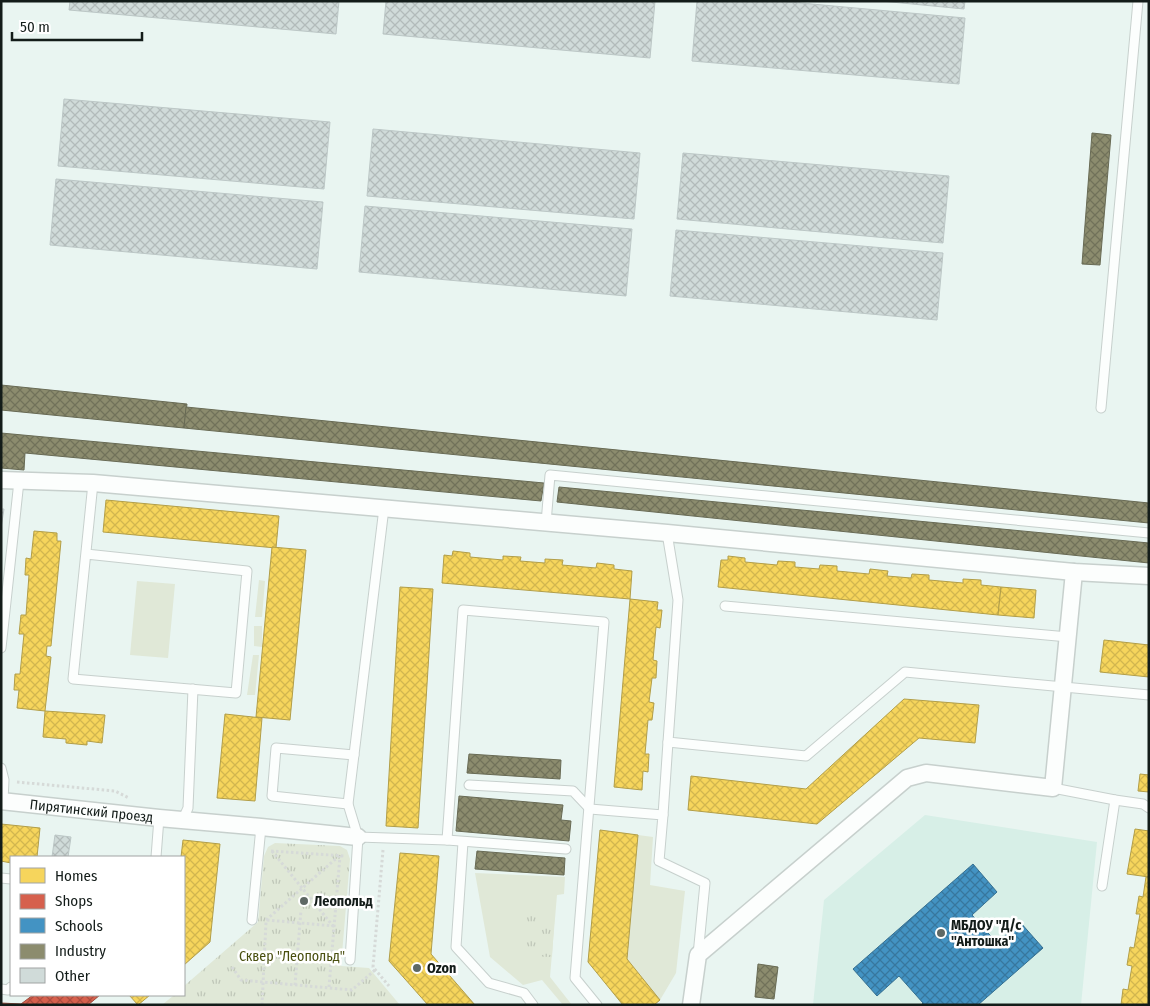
<svg xmlns="http://www.w3.org/2000/svg" width="1150" height="1006" font-family="'Fira Sans Condensed',sans-serif">
<style>
.built{fill:#d7efe7}
.grass{fill:#e0e8d7}
.park{fill:url(#park-tufts)}
.homes{fill:url(#homes-cross-hatch);stroke:#b29e48}
.shops{fill:url(#shops-cross-hatch);stroke:#9c4c3d}
.schools{fill:url(#schools-cross-hatch);stroke:#356f90}
.industry{fill:url(#industry-cross-hatch);stroke:#686a54}
.building{fill:url(#building-cross-hatch);stroke:#bcc7c6}
.lines{fill:none;stroke-linecap:round;stroke-linejoin:round}
.lane-casing{stroke:#c7d0cd;stroke-width:11}
.street-casing{stroke:#c7d0cd;stroke-width:19}
.path{stroke:#d6dad8;stroke-width:3;stroke-dasharray:2.5 2.5;stroke-linecap:butt}
.lane{stroke:#fcfefd;stroke-width:9}
.street{stroke:#fcfefd;stroke-width:16}
.poi-dot{fill:#5e6865;stroke:#fff;stroke-width:2}
.labels{text-anchor:middle;dominant-baseline:central;stroke-width:5;stroke-linejoin:round;paint-order:stroke}
.street-label{font-size:14px;fill:#131c19;stroke:#fff}
.poi-label{font-size:14px;font-weight:bold;fill:#131c19;stroke:#fff;text-anchor:start}
.park-label{font-size:14px;fill:#494f0f;stroke:#fff}
</style>
<defs>
<pattern id="park-tufts" width="24" height="20" patternUnits="userSpaceOnUse" patternTransform="scale(1.25)"><rect width="24" height="20" fill="#e0e8d7"/><path d="M3 7l-1-3M5 7V3M7 7l1-3M15 17l-1-3M17 17v-4M19 17l1-3" fill="none" stroke="#bfc6b8"/></pattern>
<pattern id="homes-cross-hatch" width="8" height="8" patternUnits="userSpaceOnUse" patternTransform="scale(1.25)"><rect width="8" height="8" fill="#f6d55c"/><path d="M0 0l8 8M0 8l8-8" fill="none" stroke="#d2b64f"/></pattern>
<pattern id="shops-cross-hatch" width="8" height="8" patternUnits="userSpaceOnUse" patternTransform="scale(1.25)"><rect width="8" height="8" fill="#d6604d"/><path d="M0 0l8 8M0 8l8-8" fill="none" stroke="#ac4e3f"/></pattern>
<pattern id="schools-cross-hatch" width="8" height="8" patternUnits="userSpaceOnUse" patternTransform="scale(1.25)"><rect width="8" height="8" fill="#4393c3"/><path d="M0 0l8 8M0 8l8-8" fill="none" stroke="#37779e"/></pattern>
<pattern id="industry-cross-hatch" width="8" height="8" patternUnits="userSpaceOnUse" patternTransform="scale(1.25)"><rect width="8" height="8" fill="#8c8c6e"/><path d="M0 0l8 8M0 8l8-8" fill="none" stroke="#71725a"/></pattern>
<pattern id="building-cross-hatch" width="8" height="8" patternUnits="userSpaceOnUse" patternTransform="scale(1.25)"><rect width="8" height="8" fill="#d0dbd9"/><path d="M0 0l8 8M0 8l8-8" fill="none" stroke="#b2bbba"/></pattern>
</defs>
<rect width="100%" height="100%" fill="#e9f5f1"/>
<path class="built" d="M925,815L1097,842L1081,1005H813L824,900Z"/>
<g class="grass">
<path d="M259,580L265,581L262,617H255Z"/>
<path d="M137,581L175,584L168,658L130,655Z"/>
<path d="M254,626H262V647L254,646Z"/>
<path d="M253,655H259L255,695H247Z"/>
<path d="M638,835L653,837L650,885L685,891L676,973L660,1000L627,959Z"/>
<path d="M475,873L565,877L564,894L557,895L550,977L572,1005H563L542,980L523,985L490,957Z"/>
</g>
<g class="park">
<path d="M275,843L340,846L347,850L350,859L341,966L369,968L400,1005H162L174,995H184V986L258,922L264,856L268,847Z"/>
<path d="M527,908L555,910L552,957L524,956Z"/>
</g>
<g class="homes">
<path d="M106,500L279,516L276,548L103,532Z"/>
<path d="M34,531L57,533V541H61L51,646H47L46,656L51,657L45,711L17,708L19,690H14L15,674H20L24,634H19L21,615H26L29,575H25L26,558L31,559Z"/>
<path d="M272,547L306,550L290,720L256,717Z"/>
<path d="M453,551L470,553V557L503,560V556L521,557L520,561L545,563V559L563,560L562,565L596,568L597,563L614,565V569L632,571L630,599L442,583L444,555L452,556Z"/>
<path d="M728,556L745,558V562L777,565L778,561L795,562V567L819,569L820,565L837,566V571L869,574L870,569L888,571L887,576L911,578L912,574L929,575V580L963,583V579L981,580V585L1001,587L998,615L718,587L721,560H728Z"/>
<path d="M400,587L433,589L418,828L386,826Z"/>
<path d="M1001,587L1036,590L1034,618L998,615Z"/>
<path d="M630,599L658,602L657,610H662L660,628L656,627L653,660L657,661L656,678H652L649,702L654,703L652,720H648L645,754H649L648,772L643,771L642,790L614,787Z"/>
<path d="M1104,640L1149,645V677L1100,672Z"/>
<path d="M904,699L979,705L975,743L919,738L817,824L688,810L691,776L806,789Z"/>
<path d="M45,711L105,715L102,743L87,741V745L66,743V739L43,737Z"/>
<path d="M225,714L262,718L255,801L217,798Z"/>
<path d="M1140,774L1149,775V792L1138,791Z"/>
<path d="M1,824L40,828L37,857H11V863L1,861Z"/>
<path d="M1135,829L1149,831V877L1127,874Z"/>
<path d="M600,830L638,835L627,959L660,1000L654,1005H623L588,962Z"/>
<path d="M183,840L220,844L210,942L184,965V857H181Z"/>
<path d="M400,853L439,856L431,954L475,1005H428L389,961Z"/>
<path d="M1146,877H1149V1005H1121L1123,989L1128,990L1132,966L1127,965L1130,947L1134,948L1140,914H1136L1139,896L1143,897Z"/>
<path d="M129,995H150L138,1005Z"/>
</g>
<path class="shops" d="M33,995H100L88,1005H1V1003L21,1004Z"/>
<path class="schools" d="M973,864L997,892L972,915L997,943L1020,922L1043,948L978,1005H921L923,1003L899,976L877,996L853,969Z"/>
<g class="industry">
<path d="M1092,133L1111,135L1100,265L1082,264Z"/>
<path d="M1,385L187,404L184,428L1,410Z"/>
<path d="M186,407L1149,503V523L184,428Z"/>
<path d="M1,433L544,483L541,501L25,453L24,470L1,468Z"/>
<path d="M559,487L1149,543V563L557,502Z"/>
<path d="M469,754L561,760L560,779L467,773Z"/>
<path d="M459,796L563,805L561,820L571,821L569,841L456,831Z"/>
<path d="M477,851L565,858L564,875L475,869Z"/>
<path d="M758,964L778,967L774,999L755,997Z"/>
</g>
<g class="building">
<path d="M70,1H339L336,34L69,10Z"/>
<path d="M386,1H655L650,58L383,34Z"/>
<path d="M697,1H779L965,18L959,84L692,61Z"/>
<path d="M881,1H965L964,9Z"/>
<path d="M64,99L330,122L324,189L58,166Z"/>
<path d="M373,129L640,153L634,219L367,196Z"/>
<path d="M683,153L949,176L943,243L677,219Z"/>
<path d="M56,179L323,202L317,269L50,245Z"/>
<path d="M365,206L632,229L626,296L359,272Z"/>
<path d="M676,230L943,253L937,320L670,296Z"/>
<path d="M1,509H4L1,528Z"/>
<path d="M55,835L71,837L68,857H52Z"/>
</g>
<g class="lines">
<g class="lane-casing">
<g id="lane">
<path d="M1101,408L1138,1"/>
<path d="M546,523L550,475L1149,533"/>
<path d="M667,533L678,600L668,742L806,756L905,672L1149,695"/>
<path d="M86,554L247,571L236,693L73,679L93,483"/>
<path d="M725,606L1068,637"/>
<path d="M1,648L19,481"/>
<path d="M1,768L4,780L3,801"/>
<path d="M469,785L573,791L590,809L663,815L659,861L705,883L698,955"/>
<path d="M1053,788L1115,800L1143,804L1149,808"/>
<path d="M348,804L272,796L276,748L354,755"/>
<path d="M663,815L668,742"/>
<path d="M182,821L188,808L193,689"/>
<path d="M358,837L447,840L566,849"/>
<path d="M447,840L463,610L604,622L575,978L597,1005"/>
<path d="M463,842L456,947L489,983L524,993L533,1005"/>
<path d="M156,857L159,818"/>
<path d="M1,878L11,879"/>
<path d="M1102,886L1115,800"/>
<path d="M252,920L261,827"/>
<path d="M350,960L358,837L348,804L384,508"/>
<path d="M1,989L8,990L11,987"/>
</g>
</g>
<g class="street-casing">
<g id="street">
<path d="M1,480L93,483L667,533L1074,572L1149,576"/>
<path id="s1" d="M1,801L159,818L261,827L358,837"/>
<path d="M691,1005L698,955L907,778L926,773L1053,788L1074,572"/>
</g>
</g>
<g class="path">
<path d="M17,782L115,791L129,798"/>
<path d="M383,850L373,967L389,986"/>
<path d="M271,851L345,856"/>
<path d="M272,851L333,926"/>
<path d="M266,920L339,856"/>
<path d="M267,920L334,926"/>
<path d="M232,967L241,980L352,990L375,970"/>
<path d="M295,985L301,910"/>
<path d="M329,987L340,856"/>
<path d="M262,1005L266,922"/>
</g>
<use href="#lane" class="lane"/>
<use href="#street" class="street"/>
</g>
<g class="poi-dot">
<circle cx="304" cy="901" r="5"/>
<circle cx="941" cy="933" r="5"/>
<circle cx="417" cy="968" r="5"/>
</g>
<g class="labels">
<g class="street-label">
<text stroke="none"><textPath href="#s1" startOffset="91">Пирятинский проезд</textPath></text>
</g>
<g class="poi-label">
<text x="314" y="901">Леопольд</text>
<text x="951" y="925">МБДОУ "Д/с<tspan x="951" dy="16">"Антошка"</tspan></text>
<text x="427" y="968">Ozon</text>
</g>
<g class="park-label">
<text x="292" y="956">Сквер "Леопольд"</text>
</g>
</g>
<rect width="1150" height="1006" fill="none" stroke="#131c19" stroke-width="5"/>
<rect x="10" y="856" width="175" height="140" fill="#ffffff" stroke="#a1a4a3"/>
<rect x="20" y="868" width="25" height="15" fill="#f6d55c" stroke="#a1a4a3"/>
<text x="55" y="881" font-size="15" fill="#131c19">Homes</text>
<rect x="20" y="894" width="25" height="15" fill="#d6604d" stroke="#a1a4a3"/>
<text x="55" y="906" font-size="15" fill="#131c19">Shops</text>
<rect x="20" y="918" width="25" height="15" fill="#4393c3" stroke="#a1a4a3"/>
<text x="55" y="931" font-size="15" fill="#131c19">Schools</text>
<rect x="20" y="944" width="25" height="15" fill="#8c8c6e" stroke="#a1a4a3"/>
<text x="55" y="956" font-size="15" fill="#131c19">Industry</text>
<rect x="20" y="968" width="25" height="15" fill="#d0dbd9" stroke="#a1a4a3"/>
<text x="55" y="981" font-size="15" fill="#131c19">Other</text>
<path d="M12 32v8h130v-8" fill="none" stroke="#131c19" stroke-width="2.5"/>
<text x="20" y="32" font-size="15" fill="#131c19" stroke="#ffffff" stroke-width="4" paint-order="stroke">50 m</text>
</svg>
